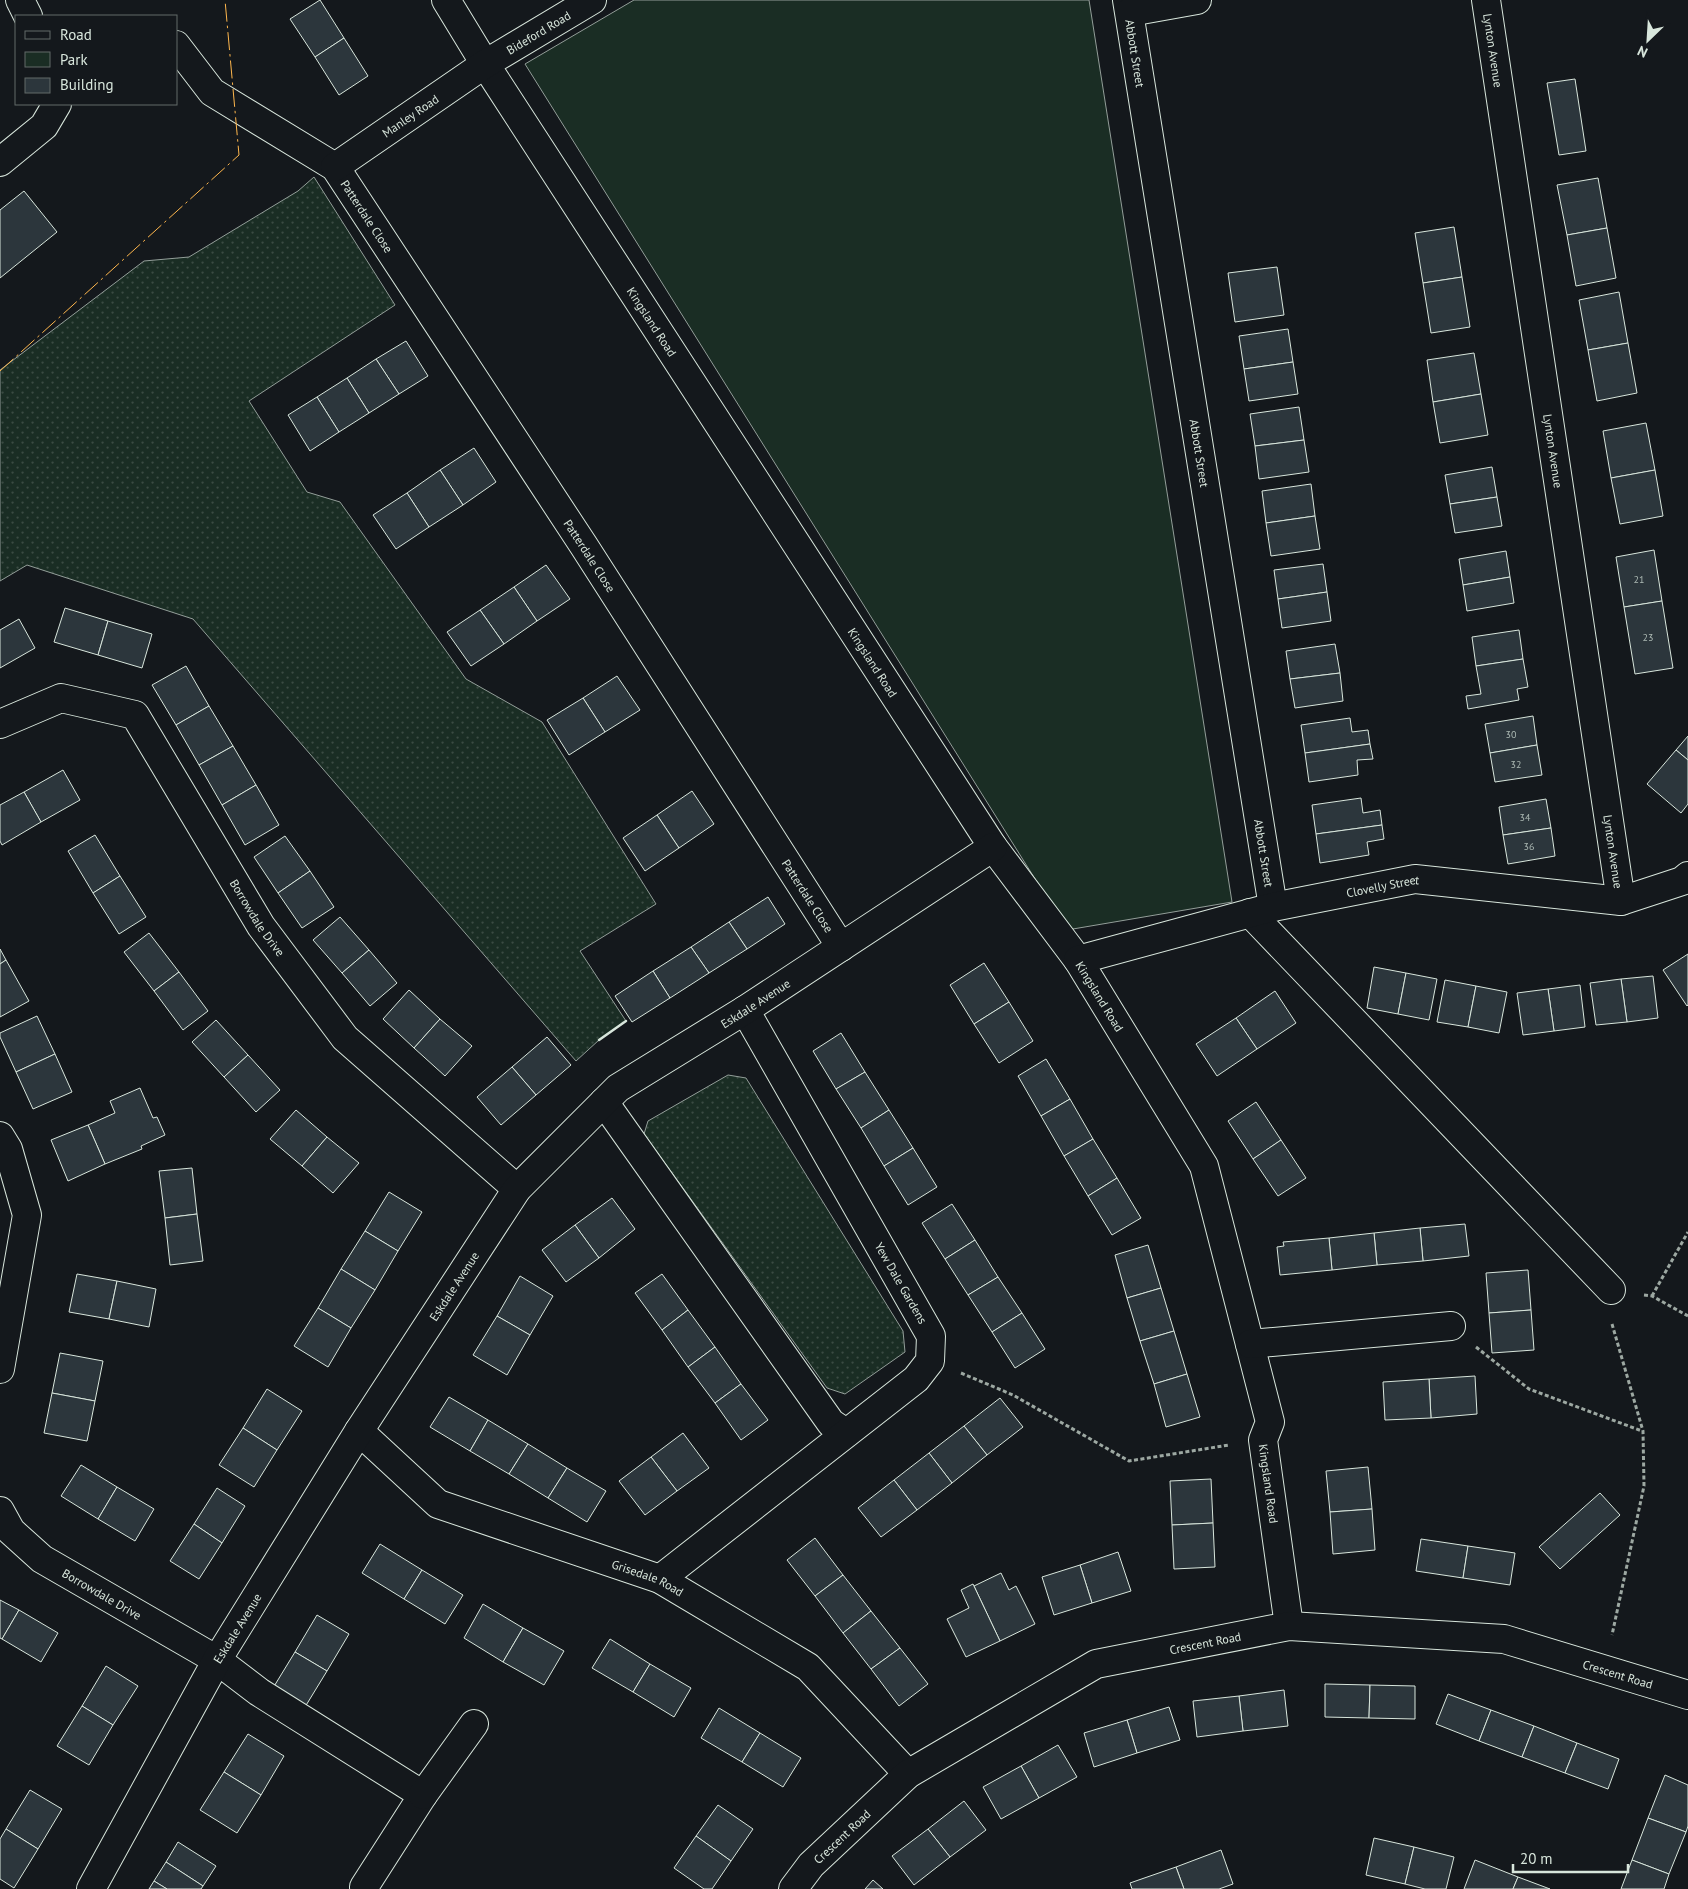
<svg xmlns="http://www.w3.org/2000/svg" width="1688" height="1889" font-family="'PT Sans',sans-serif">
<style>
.grass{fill:url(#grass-dots);stroke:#939e99}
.park{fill:#1a2d24;stroke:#939e99}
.building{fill:#2c363c;stroke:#d8e6dc}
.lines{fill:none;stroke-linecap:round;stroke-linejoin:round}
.minor-casing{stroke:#d8e6dc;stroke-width:30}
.path{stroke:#9da8a2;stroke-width:3;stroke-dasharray:4 2.5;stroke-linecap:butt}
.minor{stroke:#14181c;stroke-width:28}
.wall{stroke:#d8e6dc;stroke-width:2.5}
.power{stroke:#ffb74d;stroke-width:1;stroke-dasharray:18 4 2.5 4;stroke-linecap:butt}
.labels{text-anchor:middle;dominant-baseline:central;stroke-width:4;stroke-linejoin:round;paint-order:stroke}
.number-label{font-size:10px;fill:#adbab4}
.street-label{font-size:12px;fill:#d8e6dc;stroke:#14181c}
</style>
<defs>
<pattern id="grass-dots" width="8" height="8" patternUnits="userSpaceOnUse" patternTransform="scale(1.25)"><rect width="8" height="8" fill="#1a2d24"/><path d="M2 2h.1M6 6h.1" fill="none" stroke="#3b4b43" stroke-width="1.8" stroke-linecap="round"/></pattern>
</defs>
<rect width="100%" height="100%" fill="#14181c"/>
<g class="grass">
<path d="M314,177L395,305L249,401L307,492L340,502L466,679L542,722L656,904L580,951L626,1021L599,1040L576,1061L193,619L27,565L0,581V370L144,261L189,257L298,191Z"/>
<path d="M728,1075L746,1078L903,1331L905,1352L845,1394L827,1388L644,1134L648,1121Z"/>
</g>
<path class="park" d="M634,0H1089L1232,902L1067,930L525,64Z"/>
<g class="building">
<path d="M320,0L344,38L315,57L290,19Z"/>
<path d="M344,38L368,76L339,95L315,57Z"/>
<path d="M1575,79L1586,151L1559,155L1547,83Z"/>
<path d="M1598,178L1607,228L1567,235L1557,185Z"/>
<path d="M24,191L57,232L0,278V210Z"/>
<path d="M1454,227L1462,277L1423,283L1415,233Z"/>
<path d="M1607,228L1616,278L1576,286L1567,235Z"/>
<path d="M1277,267L1284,315L1235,322L1228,273Z"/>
<path d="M1462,277L1470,327L1431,333L1423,283Z"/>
<path d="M1619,292L1628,343L1588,350L1579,300Z"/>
<path d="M1288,329L1293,362L1244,369L1239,336Z"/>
<path d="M406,341L428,376L399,394L376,359Z"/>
<path d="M1628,343L1637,393L1597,401L1588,350Z"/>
<path d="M1474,353L1481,394L1433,402L1427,360Z"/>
<path d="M376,359L399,394L369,413L347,378Z"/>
<path d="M1293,362L1298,394L1249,401L1244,369Z"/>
<path d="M347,378L369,413L339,432L317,397Z"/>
<path d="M1481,394L1488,435L1440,443L1433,402Z"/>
<path d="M317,397L339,432L310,451L288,415Z"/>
<path d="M1299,407L1304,440L1255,446L1250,414Z"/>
<path d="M1646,423L1655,470L1611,478L1603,431Z"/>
<path d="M1304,440L1309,472L1259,479L1255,446Z"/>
<path d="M474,448L496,482L463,505L440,470Z"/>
<path d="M1492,467L1497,497L1450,504L1445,475Z"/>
<path d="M440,470L463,505L429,527L407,493Z"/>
<path d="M1655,470L1663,516L1620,524L1611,478Z"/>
<path d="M1311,484L1315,516L1266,523L1262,491Z"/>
<path d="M407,493L429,527L396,549L373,515Z"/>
<path d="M1497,497L1502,526L1455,533L1450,504Z"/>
<path d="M1315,516L1320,549L1271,556L1266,523Z"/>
<path d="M1654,550L1662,601L1624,607L1616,557Z"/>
<path d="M1506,551L1510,577L1463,585L1459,559Z"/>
<path d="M1323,564L1327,592L1278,599L1274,570Z"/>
<path d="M546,565L570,599L537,621L514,587Z"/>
<path d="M1510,577L1514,603L1467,611L1463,585Z"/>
<path d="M514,587L537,621L504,644L480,610Z"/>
<path d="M1327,592L1331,621L1282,628L1278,599Z"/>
<path d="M1662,601L1673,668L1635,674L1624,607Z"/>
<path d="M65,608L108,621L98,655L54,642Z"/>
<path d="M480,610L504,644L471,666L447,632Z"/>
<path d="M19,619L35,648L0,668V630Z"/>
<path d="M108,621L152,634L142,668L98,655Z"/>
<path d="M1519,630L1523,659L1476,666L1472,637Z"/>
<path d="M1335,644L1340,673L1290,679L1286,651Z"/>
<path d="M1523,659L1528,687L1517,689L1519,700L1468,709L1466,696L1481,694L1476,666Z"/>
<path d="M186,666L209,706L176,725L152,685Z"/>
<path d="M1340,673L1343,701L1295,708L1290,679Z"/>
<path d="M617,676L640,710L605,732L583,698Z"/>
<path d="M583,698L605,732L569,755L547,720Z"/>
<path d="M209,706L233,746L199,765L176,725Z"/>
<path d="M1533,716L1537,745L1490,753L1485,724Z"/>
<path d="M1350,718L1352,732L1368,730L1370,744L1305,753L1301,725Z"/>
<path d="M1688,736V760L1676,750Z"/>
<path d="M1370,744L1373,759L1357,760L1358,775L1309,782L1305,753Z"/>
<path d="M1537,745L1542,775L1495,782L1490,753Z"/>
<path d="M233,746L256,785L222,805L199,765Z"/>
<path d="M1676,750L1688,760V804L1681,813L1647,784Z"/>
<path d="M63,770L80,800L41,822L24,792Z"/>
<path d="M256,785L279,825L245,845L222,805Z"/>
<path d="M692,791L714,824L679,848L657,815Z"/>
<path d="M24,792L41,822L2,845L0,841V805Z"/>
<path d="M1361,798L1363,813L1380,810L1382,825L1316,834L1312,805Z"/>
<path d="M1546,799L1551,828L1503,835L1499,807Z"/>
<path d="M657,815L679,848L645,871L623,838Z"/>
<path d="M1382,825L1384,839L1367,842L1369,855L1320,863L1316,834Z"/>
<path d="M1551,828L1555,856L1508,864L1503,835Z"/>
<path d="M95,835L120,876L93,893L68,851Z"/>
<path d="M285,836L310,871L278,893L254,857Z"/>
<path d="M310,871L334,907L302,928L278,893Z"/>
<path d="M120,876L146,917L119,934L93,893Z"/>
<path d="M768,897L785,924L747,949L729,922Z"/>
<path d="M340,917L369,950L342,973L313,940Z"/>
<path d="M729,922L747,949L709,973L691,947Z"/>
<path d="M149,933L179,972L154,991L124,952Z"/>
<path d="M691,947L709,973L670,998L653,971Z"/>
<path d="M0,949L6,960L0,964Z"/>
<path d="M369,950L397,983L370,1006L342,973Z"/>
<path d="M1688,954V1005L1687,1006L1663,970Z"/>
<path d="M6,960L29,1001L0,1017V964Z"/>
<path d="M984,963L1009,1002L974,1024L950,985Z"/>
<path d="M1374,967L1406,973L1398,1014L1367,1008Z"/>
<path d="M653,971L670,998L632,1022L615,996Z"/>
<path d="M179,972L208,1011L183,1030L154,991Z"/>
<path d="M1406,973L1437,979L1429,1020L1398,1014Z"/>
<path d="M1653,976L1658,1018L1627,1022L1621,979Z"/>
<path d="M1621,979L1627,1022L1596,1025L1590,983Z"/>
<path d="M1445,980L1476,986L1468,1027L1437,1022Z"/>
<path d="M1580,985L1585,1027L1554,1031L1548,989Z"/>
<path d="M1476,986L1507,992L1499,1033L1468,1027Z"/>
<path d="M1548,989L1554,1031L1523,1035L1517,993Z"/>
<path d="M409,990L440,1019L414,1048L383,1019Z"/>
<path d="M1275,991L1296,1023L1257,1049L1236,1018Z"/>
<path d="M1009,1002L1033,1041L999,1063L974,1024Z"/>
<path d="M37,1016L55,1054L16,1072L0,1037V1033Z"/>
<path d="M1236,1018L1257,1049L1217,1076L1196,1044Z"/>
<path d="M440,1019L472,1046L445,1076L414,1048Z"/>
<path d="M216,1020L248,1055L224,1077L192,1042Z"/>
<path d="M841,1033L865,1072L836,1089L813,1051Z"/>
<path d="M547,1037L571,1065L536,1095L512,1067Z"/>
<path d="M55,1054L72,1092L33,1109L16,1072Z"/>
<path d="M248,1055L280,1090L256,1112L224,1077Z"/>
<path d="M1046,1059L1070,1099L1041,1116L1018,1076Z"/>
<path d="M512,1067L536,1095L501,1125L477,1097Z"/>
<path d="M865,1072L889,1110L861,1128L836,1089Z"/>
<path d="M140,1088L153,1118L157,1117L165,1135L141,1146L142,1149L105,1164L88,1125L115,1113L110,1101Z"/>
<path d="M1070,1099L1093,1139L1064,1156L1041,1116Z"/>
<path d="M1256,1102L1281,1140L1253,1159L1228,1121Z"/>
<path d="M296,1110L327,1137L302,1166L270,1139Z"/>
<path d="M889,1110L913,1148L884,1166L861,1128Z"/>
<path d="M88,1125L105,1164L68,1181L51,1140Z"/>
<path d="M327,1137L359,1163L333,1193L302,1166Z"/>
<path d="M1093,1139L1117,1178L1088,1196L1064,1156Z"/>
<path d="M1281,1140L1306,1178L1278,1196L1253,1159Z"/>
<path d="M913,1148L937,1187L908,1205L884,1166Z"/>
<path d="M192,1168L197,1214L165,1218L159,1171Z"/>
<path d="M1117,1178L1141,1218L1112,1235L1088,1196Z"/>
<path d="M389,1192L422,1212L398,1251L365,1231Z"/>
<path d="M612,1198L635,1229L599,1258L575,1225Z"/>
<path d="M952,1204L975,1240L945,1259L922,1223Z"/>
<path d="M197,1214L203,1261L170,1265L165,1218Z"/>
<path d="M1465,1224L1469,1256L1423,1261L1420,1228Z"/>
<path d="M575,1225L599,1258L566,1282L542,1250Z"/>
<path d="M1420,1228L1423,1261L1377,1265L1374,1233Z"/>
<path d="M365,1231L398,1251L375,1290L341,1269Z"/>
<path d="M1374,1233L1377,1265L1332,1270L1329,1238Z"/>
<path d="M1329,1238L1332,1270L1280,1275L1277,1247L1284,1246L1283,1242Z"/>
<path d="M975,1240L998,1277L968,1295L945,1259Z"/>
<path d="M1148,1245L1161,1288L1127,1298L1115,1255Z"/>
<path d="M341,1269L375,1290L351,1328L318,1308Z"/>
<path d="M1528,1270L1531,1310L1489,1313L1486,1273Z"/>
<path d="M77,1274L117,1281L109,1319L69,1312Z"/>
<path d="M662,1274L688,1310L662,1330L635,1293Z"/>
<path d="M520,1276L553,1296L530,1335L497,1316Z"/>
<path d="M998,1277L1022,1313L992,1332L968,1295Z"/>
<path d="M117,1281L156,1289L149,1327L109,1319Z"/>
<path d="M1161,1288L1174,1331L1140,1341L1127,1298Z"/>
<path d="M318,1308L351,1328L328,1367L294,1346Z"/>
<path d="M688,1310L715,1347L688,1367L662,1330Z"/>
<path d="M1531,1310L1534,1350L1492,1353L1489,1313Z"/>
<path d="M1022,1313L1045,1349L1015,1368L992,1332Z"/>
<path d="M497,1316L530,1335L507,1375L473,1355Z"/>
<path d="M1174,1331L1187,1374L1154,1384L1140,1341Z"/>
<path d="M715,1347L741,1384L715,1403L688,1367Z"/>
<path d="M60,1353L103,1361L95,1401L52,1393Z"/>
<path d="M1187,1374L1200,1417L1166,1427L1154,1384Z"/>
<path d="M1475,1376L1477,1414L1431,1418L1429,1379Z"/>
<path d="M1429,1379L1431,1418L1385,1420L1383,1382Z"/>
<path d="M741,1384L768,1420L741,1440L715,1403Z"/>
<path d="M267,1389L302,1411L277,1450L243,1428Z"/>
<path d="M52,1393L95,1401L87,1441L44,1433Z"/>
<path d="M449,1397L488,1420L470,1451L430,1427Z"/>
<path d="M1000,1398L1023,1427L987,1455L964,1426Z"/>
<path d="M488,1420L528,1444L509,1474L470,1451Z"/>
<path d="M964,1426L987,1455L952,1483L929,1453Z"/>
<path d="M243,1428L277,1450L254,1487L219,1465Z"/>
<path d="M683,1433L709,1468L677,1491L651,1457Z"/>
<path d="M528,1444L567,1468L548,1498L509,1474Z"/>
<path d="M929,1453L952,1483L917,1510L894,1480Z"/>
<path d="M651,1457L677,1491L645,1515L619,1481Z"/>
<path d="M81,1465L117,1487L98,1519L61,1496Z"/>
<path d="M1368,1467L1372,1509L1330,1512L1326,1471Z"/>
<path d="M567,1468L606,1491L587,1522L548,1498Z"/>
<path d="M1211,1479L1213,1523L1172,1525L1170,1481Z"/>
<path d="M894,1480L917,1510L881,1537L858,1508Z"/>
<path d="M117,1487L154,1509L135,1541L98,1519Z"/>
<path d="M217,1488L245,1506L222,1543L194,1524Z"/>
<path d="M1600,1493L1620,1515L1560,1569L1539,1547Z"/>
<path d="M1372,1509L1375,1550L1333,1554L1330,1512Z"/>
<path d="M1213,1523L1215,1567L1174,1569L1172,1525Z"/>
<path d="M194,1524L222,1543L199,1579L170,1561Z"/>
<path d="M815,1538L843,1575L815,1596L787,1560Z"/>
<path d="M1421,1539L1468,1546L1463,1578L1416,1571Z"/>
<path d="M380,1544L422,1570L404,1599L362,1573Z"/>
<path d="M1468,1546L1515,1553L1510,1585L1463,1578Z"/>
<path d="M1118,1552L1131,1591L1092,1603L1080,1565Z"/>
<path d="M1080,1565L1092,1603L1054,1615L1042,1577Z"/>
<path d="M422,1570L463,1595L445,1624L404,1599Z"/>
<path d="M1001,1573L1009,1590L1016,1586L1035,1624L1000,1641L974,1586Z"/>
<path d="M843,1575L871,1611L843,1633L815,1596Z"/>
<path d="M973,1584L1000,1641L966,1657L947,1619L969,1608L961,1590Z"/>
<path d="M0,1600L19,1610L2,1639L0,1638Z"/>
<path d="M483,1604L523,1628L503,1662L464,1638Z"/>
<path d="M19,1610L58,1633L41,1662L2,1639Z"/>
<path d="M871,1611L900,1648L871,1669L843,1633Z"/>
<path d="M317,1615L349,1634L327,1671L295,1652Z"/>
<path d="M523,1628L564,1651L544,1685L503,1662Z"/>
<path d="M610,1639L650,1664L633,1692L592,1668Z"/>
<path d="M900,1648L928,1684L899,1706L871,1669Z"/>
<path d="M295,1652L327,1671L305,1707L273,1688Z"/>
<path d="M650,1664L691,1688L674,1717L633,1692Z"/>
<path d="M106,1666L138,1686L113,1725L82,1706Z"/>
<path d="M1325,1684L1370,1685L1369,1718L1325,1717Z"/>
<path d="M1370,1685L1415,1686V1719L1369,1718Z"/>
<path d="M1284,1690L1288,1726L1243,1731L1239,1696Z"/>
<path d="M1448,1694L1491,1710L1479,1741L1436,1724Z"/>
<path d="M1239,1696L1243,1731L1197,1737L1193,1701Z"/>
<path d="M82,1706L113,1725L89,1765L57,1746Z"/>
<path d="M1169,1707L1180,1740L1137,1753L1127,1720Z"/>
<path d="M719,1708L760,1733L742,1762L701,1738Z"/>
<path d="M1491,1710L1534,1726L1522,1757L1479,1741Z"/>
<path d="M1127,1720L1137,1753L1094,1767L1084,1733Z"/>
<path d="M1534,1726L1577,1743L1565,1773L1522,1757Z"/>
<path d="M760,1733L801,1758L783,1787L742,1762Z"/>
<path d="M248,1734L284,1756L261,1795L224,1772Z"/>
<path d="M1577,1743L1619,1759L1608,1789L1565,1773Z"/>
<path d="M1058,1745L1077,1777L1039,1798L1021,1766Z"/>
<path d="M1021,1766L1039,1798L1001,1819L983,1787Z"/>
<path d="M224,1772L261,1795L237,1833L200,1810Z"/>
<path d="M1665,1775L1688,1785V1826L1686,1832L1648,1818Z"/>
<path d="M30,1790L62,1809L38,1849L6,1829Z"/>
<path d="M964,1801L986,1830L950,1857L928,1829Z"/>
<path d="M718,1805L753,1829L731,1861L696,1836Z"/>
<path d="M1648,1818L1686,1832L1669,1874L1632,1860Z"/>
<path d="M6,1829L38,1849L14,1888L0,1879V1839Z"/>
<path d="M928,1829L950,1857L914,1885L892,1856Z"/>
<path d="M696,1836L731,1861L712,1889H704L674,1868Z"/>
<path d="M1374,1838L1414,1847L1405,1884L1366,1875Z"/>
<path d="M178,1842L216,1866L203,1886L166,1862Z"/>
<path d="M1414,1847L1454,1857L1446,1889H1425L1405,1884Z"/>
<path d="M1221,1850L1233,1884L1219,1889H1184L1176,1867Z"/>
<path d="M1475,1860L1518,1877L1513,1889H1464Z"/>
<path d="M1632,1860L1669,1874L1664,1889H1621Z"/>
<path d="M166,1862L203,1886L201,1889H167L154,1881Z"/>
<path d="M1176,1867L1184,1889H1132L1130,1883Z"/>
<path d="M1518,1877L1550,1889H1513Z"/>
<path d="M873,1880L883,1889H865Z"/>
<path d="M154,1881L167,1889H149Z"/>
</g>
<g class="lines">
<g class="minor-casing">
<g id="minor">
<path d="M20,0L28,16"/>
<path id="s1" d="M446,0L485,64L993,847L1078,960L1204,1166L1270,1422L1263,1440L1289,1626"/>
<path id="s2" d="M1127,0L1273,907"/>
<path id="s3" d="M1486,0L1621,901"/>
<path d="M1130,12L1197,0"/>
<path id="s4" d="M176,45L212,92L335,167L584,546L841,947"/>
<path d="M0,162L44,126L57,104"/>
<path id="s5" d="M335,167L485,64L592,0"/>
<path id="s6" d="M0,724L61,698L135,715L261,926L345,1038L517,1189"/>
<path d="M1250,913L1611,1290"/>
<path id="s7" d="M1078,960L1273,907L1415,879L1621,901L1682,881L1688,876"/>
<path d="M604,1102L831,1423L846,1433"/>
<path d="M0,1136L8,1149L27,1215L0,1369"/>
<path d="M1250,1344L1451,1326"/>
<path id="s8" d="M359,1431L438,1504L660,1579L808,1667L908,1774"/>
<path id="s9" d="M0,1511L11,1531L42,1559L217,1660L259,1692L423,1795L364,1887"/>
<path d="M660,1579L916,1379L930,1361L931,1336L745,1010"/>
<path d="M423,1795L474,1724"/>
<path id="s10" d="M91,1889L217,1660L359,1431L517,1189L618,1088L745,1010L993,847"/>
<path id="s11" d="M793,1889L811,1865L908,1774L1096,1664L1289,1626L1504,1639L1688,1695"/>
</g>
</g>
<g class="path">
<path d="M1644,1295L1652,1296L1688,1316"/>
<path d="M1652,1296L1688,1232"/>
<path d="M1612,1324L1643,1431L1644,1486L1612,1635"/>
<path d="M1476,1347L1529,1389L1642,1431"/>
<path d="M961,1373L1013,1395L1129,1461L1229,1445"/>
</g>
<use href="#minor" class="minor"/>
<path class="wall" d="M599,1040L626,1021"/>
<path class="power" d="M0,371L239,155L225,0"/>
</g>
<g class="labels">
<g class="number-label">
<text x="1639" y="579">21</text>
<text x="1648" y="637">23</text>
<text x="1511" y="734">30</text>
<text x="1516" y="764">32</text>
<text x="1525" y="817">34</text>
<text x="1529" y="846">36</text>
</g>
<g class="street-label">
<text stroke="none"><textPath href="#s5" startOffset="244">Bideford Road</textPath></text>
<text stroke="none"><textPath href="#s3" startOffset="51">Lynton Avenue</textPath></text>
<text stroke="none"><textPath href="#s2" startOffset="54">Abbott Street</textPath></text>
<text stroke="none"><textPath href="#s5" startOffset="91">Manley Road</textPath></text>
<text stroke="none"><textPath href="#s4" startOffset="262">Patterdale Close</textPath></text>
<text stroke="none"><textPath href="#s1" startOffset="382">Kingsland Road</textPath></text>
<text stroke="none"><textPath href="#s3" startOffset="456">Lynton Avenue</textPath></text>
<text stroke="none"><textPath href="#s2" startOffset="459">Abbott Street</textPath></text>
<text stroke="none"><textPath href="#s4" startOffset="668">Patterdale Close</textPath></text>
<text stroke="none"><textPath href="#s1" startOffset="788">Kingsland Road</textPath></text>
<text stroke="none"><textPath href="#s3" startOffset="861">Lynton Avenue</textPath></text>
<text stroke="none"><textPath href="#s2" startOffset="864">Abbott Street</textPath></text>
<text stroke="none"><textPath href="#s7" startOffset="314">Clovelly Street</textPath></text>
<text stroke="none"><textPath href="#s4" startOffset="1072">Patterdale Close</textPath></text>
<text stroke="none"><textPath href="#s6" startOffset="379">Borrowdale Drive</textPath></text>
<text stroke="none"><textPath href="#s1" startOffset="1192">Kingsland Road</textPath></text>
<text stroke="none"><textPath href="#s10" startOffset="1124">Eskdale Avenue</textPath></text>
<text transform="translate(901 1283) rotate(60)">Yew Dale Gardens</text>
<text stroke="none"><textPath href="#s10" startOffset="704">Eskdale Avenue</textPath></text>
<text stroke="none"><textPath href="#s1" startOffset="1719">Kingsland Road</textPath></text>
<text stroke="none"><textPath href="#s8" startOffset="330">Grisedale Road</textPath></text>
<text stroke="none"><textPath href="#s9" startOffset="134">Borrowdale Drive</textPath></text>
<text stroke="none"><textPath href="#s10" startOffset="299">Eskdale Avenue</textPath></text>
<text stroke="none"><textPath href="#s11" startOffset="492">Crescent Road</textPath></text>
<text stroke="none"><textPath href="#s11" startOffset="912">Crescent Road</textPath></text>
<text stroke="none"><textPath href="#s11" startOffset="72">Crescent Road</textPath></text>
</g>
</g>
<rect x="15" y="15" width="162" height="90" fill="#14181c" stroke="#626a69"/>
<rect x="25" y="31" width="25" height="8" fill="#14181c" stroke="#626a69"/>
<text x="60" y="40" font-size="15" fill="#d8e6dc">Road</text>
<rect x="25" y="52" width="25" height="15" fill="#1a2d24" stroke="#626a69"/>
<text x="60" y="65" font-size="15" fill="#d8e6dc">Park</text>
<rect x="25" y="78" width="25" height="15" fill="#2c363c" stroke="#626a69"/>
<text x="60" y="90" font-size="15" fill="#d8e6dc">Building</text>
<g transform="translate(1648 40) rotate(205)" stroke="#14181c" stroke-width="4" paint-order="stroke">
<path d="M0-4L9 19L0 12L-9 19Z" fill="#d8e6dc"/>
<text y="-8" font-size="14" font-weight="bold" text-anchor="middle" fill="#d8e6dc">N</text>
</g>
<path d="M1513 1864v8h115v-8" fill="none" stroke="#d8e6dc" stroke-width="2.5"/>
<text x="1520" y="1864" font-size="15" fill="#d8e6dc" stroke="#14181c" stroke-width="4" paint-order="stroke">20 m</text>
</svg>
